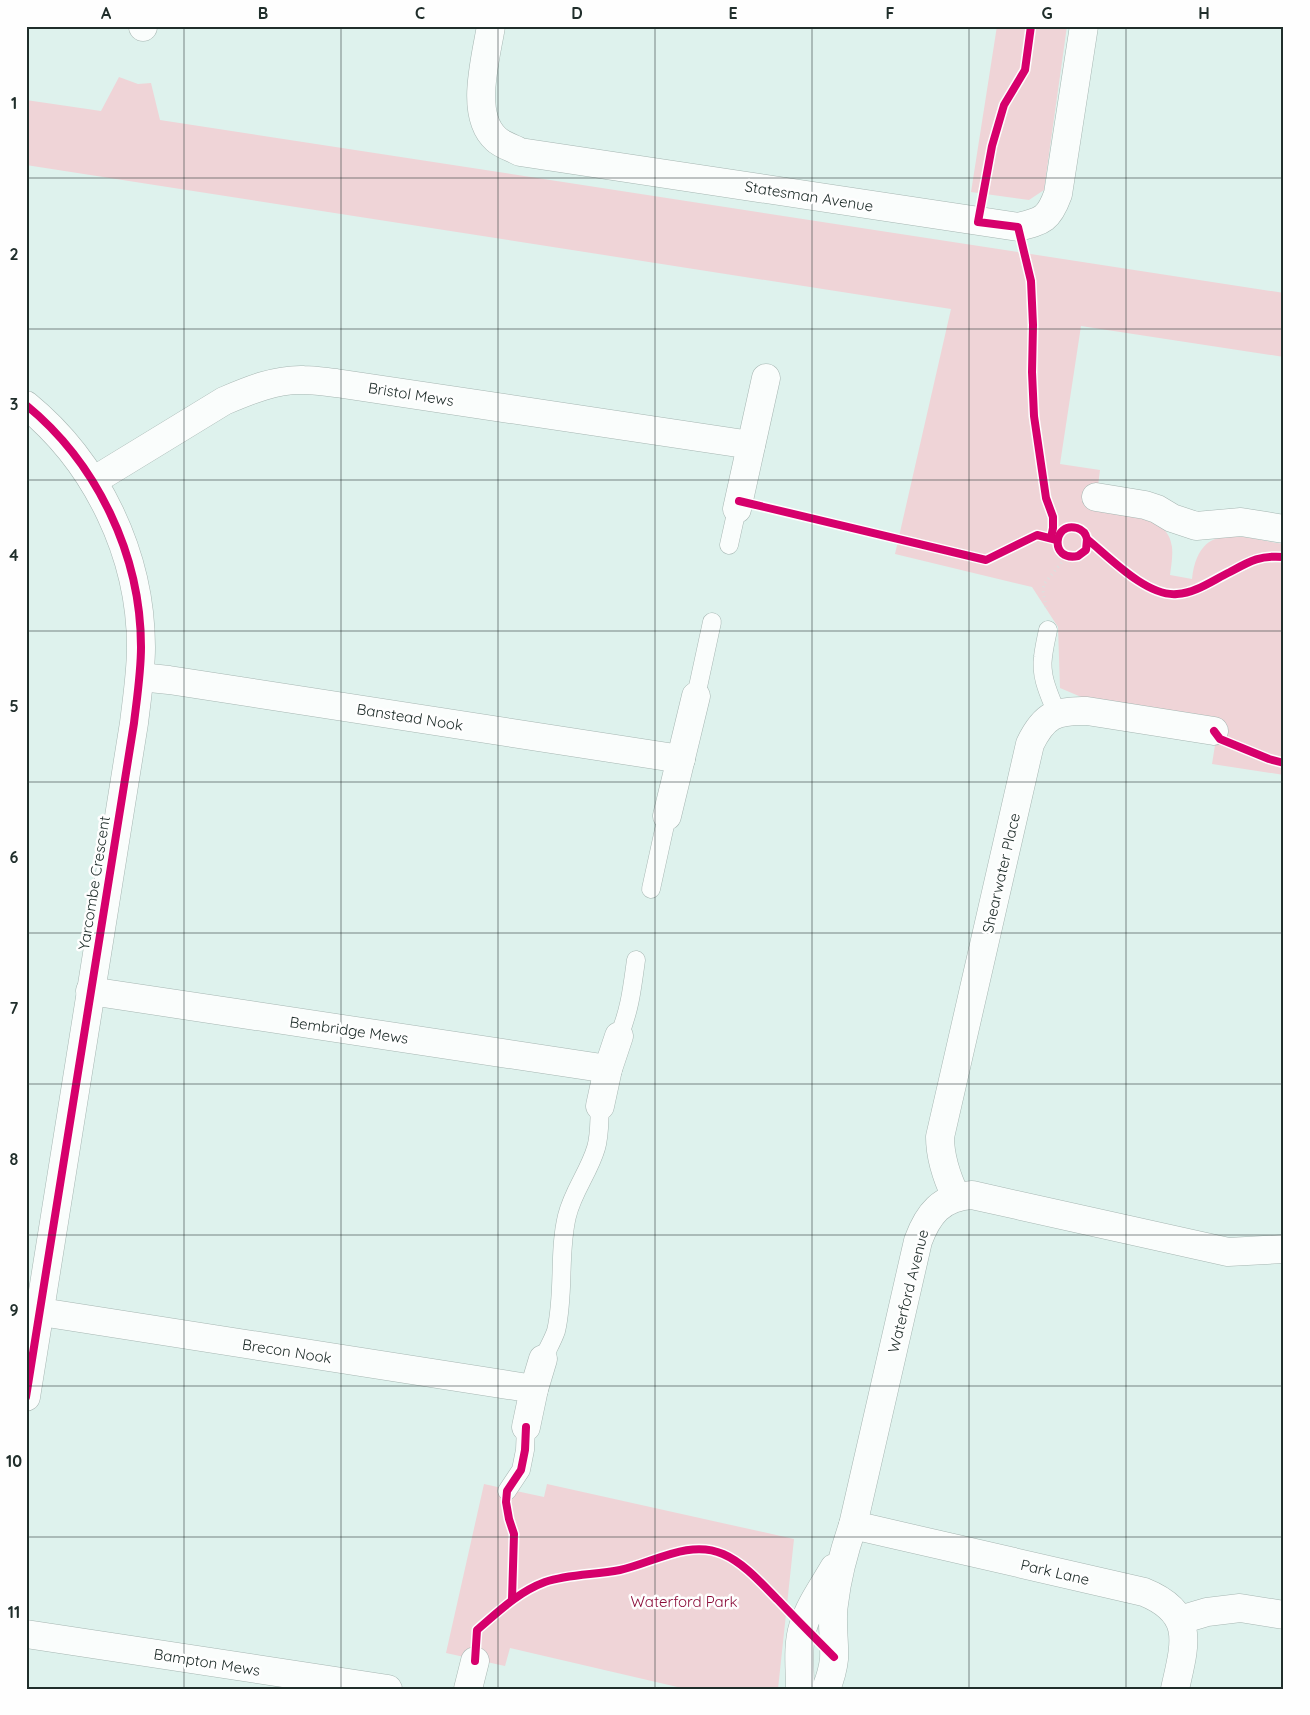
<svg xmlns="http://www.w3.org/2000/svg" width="1310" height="1715" font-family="Quicksand,sans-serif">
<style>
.green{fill:#efd4d7}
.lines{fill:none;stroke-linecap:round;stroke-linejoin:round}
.service-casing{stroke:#a6b6b2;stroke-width:19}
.minor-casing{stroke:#a6b6b2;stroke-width:29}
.path{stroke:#dbe1df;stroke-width:3;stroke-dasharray:1 4;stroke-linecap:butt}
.service{stroke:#fafdfc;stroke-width:18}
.minor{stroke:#fafdfc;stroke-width:28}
.cycleway-casing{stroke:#fefefe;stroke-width:11}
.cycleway{stroke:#d6006c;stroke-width:8}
.grid{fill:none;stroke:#202e2b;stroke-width:1;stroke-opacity:0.55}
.labels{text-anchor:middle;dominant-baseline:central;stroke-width:5;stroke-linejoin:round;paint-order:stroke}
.street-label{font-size:15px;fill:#202e2b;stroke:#fefefe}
.park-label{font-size:15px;fill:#8b0c39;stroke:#fefefe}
.neatline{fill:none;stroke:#202e2b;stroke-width:2}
.grid-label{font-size:16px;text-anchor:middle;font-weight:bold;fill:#202e2b}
</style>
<rect width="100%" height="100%" fill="#def2ed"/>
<g class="green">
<path d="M997,26H1067L1044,190L1029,200L971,192Z"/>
<path d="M119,77L138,84L151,83L160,120L1284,293V357L1081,326L1060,464L1100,470L1095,509C1120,513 1169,514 1172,547C1173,557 1171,566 1170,575L1192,579C1199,519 1242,538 1284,544V775L1212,764L1219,720L1093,702L1060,688L1058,627L1032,587L895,554L951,309L26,165V100L101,111Z"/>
<path d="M484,1484L544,1497L547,1484L794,1539L778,1689H686L510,1648L505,1666L446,1653Z"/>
</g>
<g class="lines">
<g class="service-casing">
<g id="service">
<path d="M729,545L737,509"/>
<path d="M1048,630C1046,639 1044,648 1043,657C1040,677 1050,696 1057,714"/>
<path d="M696,696L712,622"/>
<path d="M651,889L667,816"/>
<path d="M619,1036C630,1009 632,989 636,960"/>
<path d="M543,1359C547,1350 553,1340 556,1331C565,1293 558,1253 567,1216C573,1191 589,1172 596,1148C600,1135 599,1120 600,1106"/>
<path d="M507,1491L521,1470L525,1450L526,1427"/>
</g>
</g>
<g class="minor-casing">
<g id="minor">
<path d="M491,26C486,58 469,115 496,139C502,145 513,148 520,152L1018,227C1043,221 1049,219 1058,194L1084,26"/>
<path d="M143,27V26"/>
<path d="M26,405C97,463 141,555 141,647C141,672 137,698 134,723L26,1397"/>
<path d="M93,481L224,401C250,390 276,379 304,380C315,380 326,382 336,383L751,445"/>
<path d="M1096,497L1145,505L1157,509L1172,518L1196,526L1241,522L1284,529"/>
<path d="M737,509L766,378"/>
<path d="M140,677L169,680L681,759"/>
<path d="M667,816L696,696"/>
<path d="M90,991L608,1069"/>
<path d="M600,1106L608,1069L619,1036"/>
<path d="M956,1197C947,1178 940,1159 940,1137L1030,744C1044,715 1056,710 1087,711L1214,731"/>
<path d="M41,1312L534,1389"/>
<path d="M526,1427L534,1389L543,1359"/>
<path d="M853,1525L1144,1592C1196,1613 1185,1644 1175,1689"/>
<path d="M1180,1620L1207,1612L1240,1608L1284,1615"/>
<path d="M26,1634L388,1689"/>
<path d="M468,1689L475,1661"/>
<path d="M800,1689C800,1669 797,1646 803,1627C809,1606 823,1587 834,1568"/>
<path d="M826,1689C830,1679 833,1669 834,1659C835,1641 831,1622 834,1604C837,1577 844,1551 853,1525L918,1241C928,1214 941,1197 972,1195L1228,1252L1284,1249"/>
</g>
</g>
<path class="path" d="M1046,607L1043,591L1044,584L1067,556"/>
<use href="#service" class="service"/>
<use href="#minor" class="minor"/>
<g class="cycleway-casing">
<g id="cycleway">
<path d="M1031,26L1025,70L1004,105L992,146L978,222L1018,227L1031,281L1033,325L1032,372L1034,416L1046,498L1053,517V528L1051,538"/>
<path d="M26,405C97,463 141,555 141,647C141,672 137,698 134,723L26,1397"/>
<path d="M739,501L986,560L1037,535L1057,540"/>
<path d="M1087,539L1086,550L1078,556C1049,562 1053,521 1077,528C1083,530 1086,534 1087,539C1109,557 1147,597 1177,594C1196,593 1213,580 1230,572C1250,561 1260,555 1284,557"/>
<path d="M1214,731L1220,739L1269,759L1284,763"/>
<path d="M512,1599L514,1534L509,1519L506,1502L507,1491L521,1470L525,1450L526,1427"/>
<path d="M475,1661L477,1630C498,1612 518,1592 545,1582C569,1574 595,1575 620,1570C653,1563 689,1539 723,1554C744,1563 762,1584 778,1600C796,1619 815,1638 834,1657"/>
</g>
</g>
<use href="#cycleway" class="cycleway"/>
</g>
<path class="grid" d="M184,26V1689M341,26V1689M498,26V1689M655,26V1689M812,26V1689M969,26V1689M1126,26V1689M26,178H1284M26,329H1284M26,480H1284M26,631H1284M26,782H1284M26,933H1284M26,1084H1284M26,1235H1284M26,1386H1284M26,1537H1284"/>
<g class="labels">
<g class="street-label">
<text transform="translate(809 196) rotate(9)">Statesman Avenue</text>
<text transform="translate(411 394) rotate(9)">Bristol Mews</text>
<text transform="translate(410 717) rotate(9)">Banstead Nook</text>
<text transform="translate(1001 873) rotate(-77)">Shearwater Place</text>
<text transform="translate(94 883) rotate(-81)">Yarcombe Crescent</text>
<text transform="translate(349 1030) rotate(8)">Bembridge Mews</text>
<text transform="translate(908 1291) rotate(-76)">Waterford Avenue</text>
<text transform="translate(287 1351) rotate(9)">Brecon Nook</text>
<text transform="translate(1055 1572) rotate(13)">Park Lane</text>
<text transform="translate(207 1662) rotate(9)">Bampton Mews</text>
</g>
<g class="park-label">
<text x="684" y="1601">Waterford Park</text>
</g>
</g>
<rect width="1310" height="1715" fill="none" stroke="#fefefe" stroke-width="55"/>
<rect x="28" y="28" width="1254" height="1660" class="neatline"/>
<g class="grid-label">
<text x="106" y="19">A</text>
<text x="263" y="19">B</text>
<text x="420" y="19">C</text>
<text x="577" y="19">D</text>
<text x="733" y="19">E</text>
<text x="890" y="19">F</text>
<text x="1047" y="19">G</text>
<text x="1204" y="19">H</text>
<text x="14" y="109">1</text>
<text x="14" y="260">2</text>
<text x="14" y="410">3</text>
<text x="14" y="561">4</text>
<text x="14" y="712">5</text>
<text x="14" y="863">6</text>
<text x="14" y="1014">7</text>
<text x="14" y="1165">8</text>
<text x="14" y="1316">9</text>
<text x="14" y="1467">10</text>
<text x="14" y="1618">11</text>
</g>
</svg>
